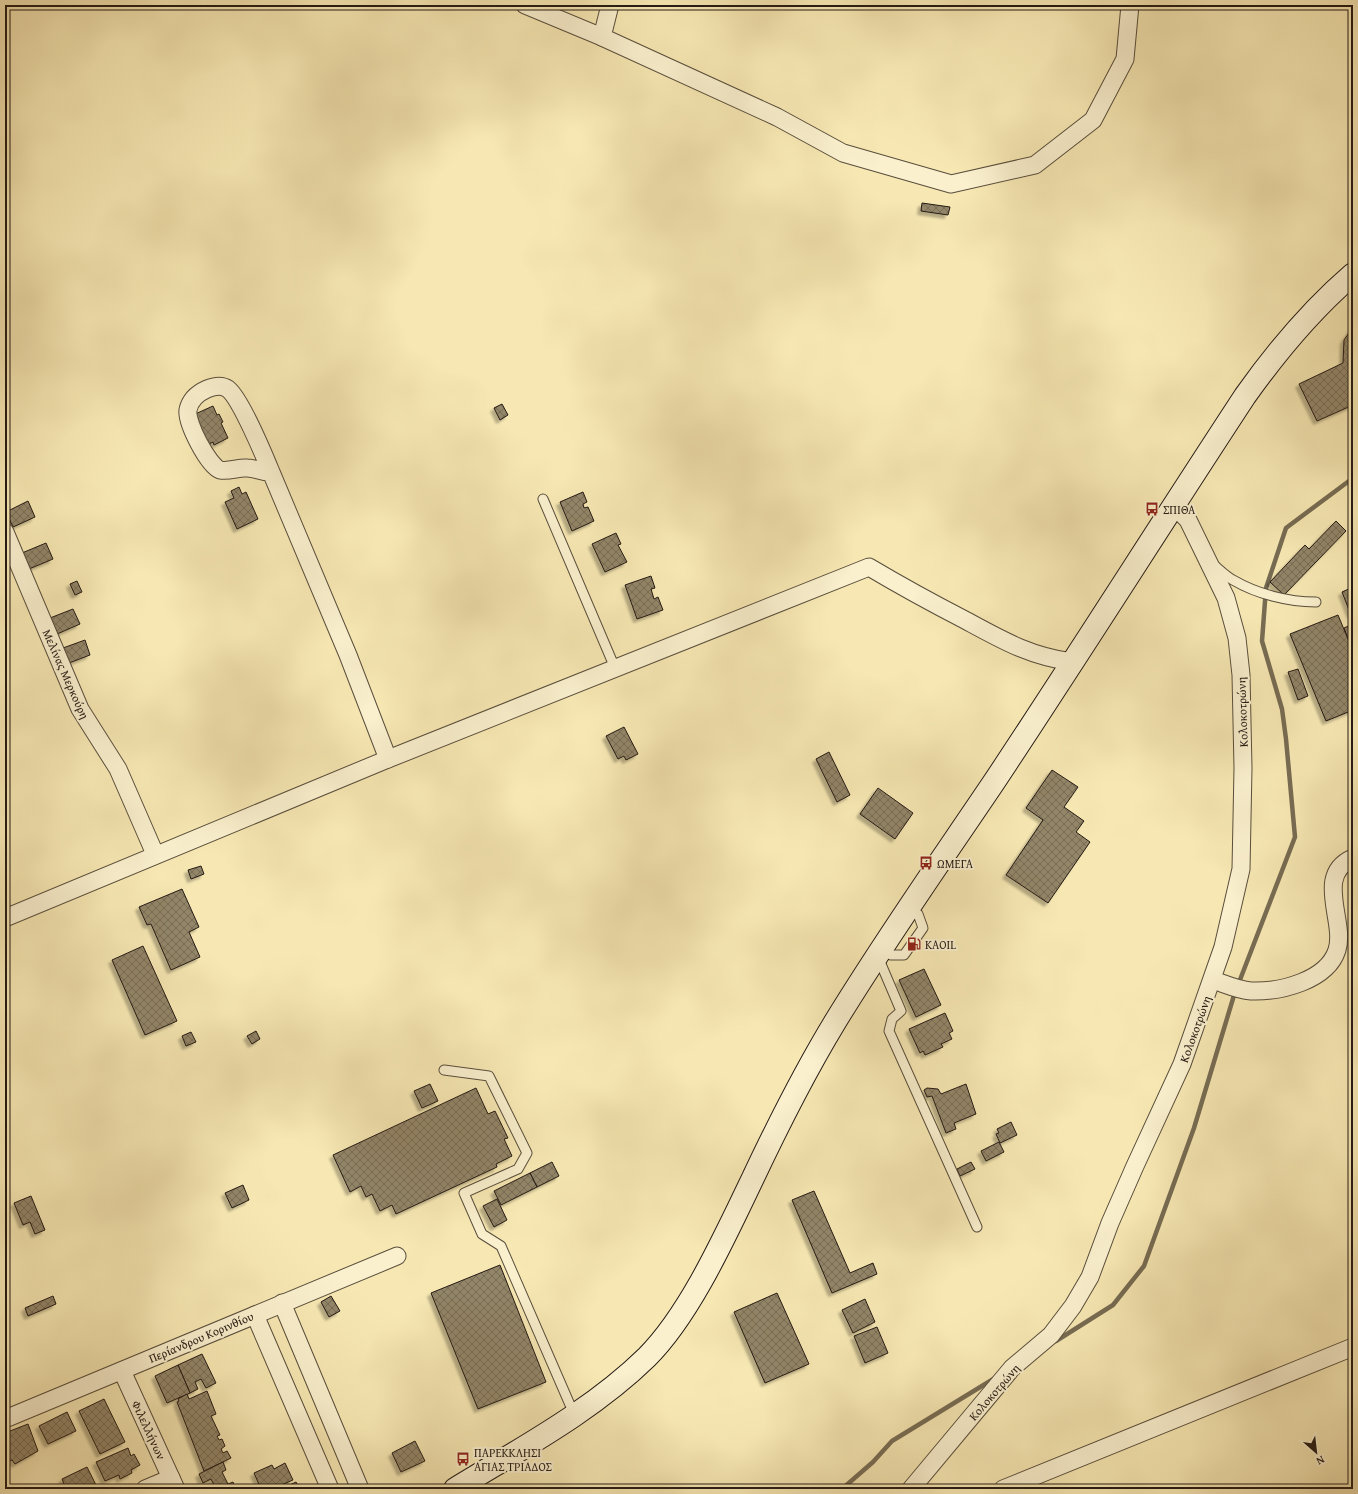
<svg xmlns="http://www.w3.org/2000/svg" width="1358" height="1494" font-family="'Gentium Book Plus',serif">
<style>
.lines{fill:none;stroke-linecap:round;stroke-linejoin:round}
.stream{stroke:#776c53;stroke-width:4.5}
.building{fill:url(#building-cross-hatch);stroke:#241a14;filter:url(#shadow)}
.lane-casing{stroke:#594e3c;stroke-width:11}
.street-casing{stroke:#594e3c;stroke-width:19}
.secondary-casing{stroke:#241a14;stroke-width:24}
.lane{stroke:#faf0ce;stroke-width:9}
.street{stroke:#faf0ce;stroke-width:17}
.secondary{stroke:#faf0ce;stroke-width:22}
.labels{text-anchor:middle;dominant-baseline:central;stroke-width:4;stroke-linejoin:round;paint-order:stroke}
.poi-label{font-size:12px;fill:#241a14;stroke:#faf0ce;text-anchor:start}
.street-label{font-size:12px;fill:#241a14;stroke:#faf0ce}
</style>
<defs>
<pattern id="building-cross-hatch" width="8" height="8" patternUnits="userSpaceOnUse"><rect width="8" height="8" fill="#928567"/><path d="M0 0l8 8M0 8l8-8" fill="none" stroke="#776c54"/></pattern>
<filter id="shadow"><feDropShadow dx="-3.5" dy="3.5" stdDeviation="1" flood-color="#0004"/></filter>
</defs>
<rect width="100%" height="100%" fill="#f7e8b3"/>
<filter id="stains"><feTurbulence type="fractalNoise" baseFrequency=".005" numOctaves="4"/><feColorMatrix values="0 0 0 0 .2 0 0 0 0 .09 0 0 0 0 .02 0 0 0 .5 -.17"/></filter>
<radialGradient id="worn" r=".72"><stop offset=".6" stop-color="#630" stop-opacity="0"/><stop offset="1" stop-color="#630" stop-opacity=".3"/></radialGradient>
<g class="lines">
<g class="stream">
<path d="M1238,985L1295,837L1286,739L1282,709L1262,641L1266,588L1286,528L1353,478"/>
<path d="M1056,1341L1113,1305L1144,1266L1194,1128L1235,992"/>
<path d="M842,1489L873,1462L892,1441L995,1378"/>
</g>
</g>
<g class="building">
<path d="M922,203L950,207L948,215L921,211Z"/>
<path d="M1353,327V405L1317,421L1299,384L1343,363L1344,340Z"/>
<path d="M502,404L508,415L500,420L494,408Z"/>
<path d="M213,406L217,415L219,414L223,422L221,423L228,438L214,445L213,442L207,445L193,415Z"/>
<path d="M239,487L242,494L246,492L258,519L237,529L225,502L234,498L231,491Z"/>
<path d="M583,492L587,502L583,504L584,508L588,507L594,521L572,531L560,502Z"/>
<path d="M28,501L35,517L13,527L6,512Z"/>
<path d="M1336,521L1346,531L1284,595L1270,582L1305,545L1309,549Z"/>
<path d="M616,533L621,544L618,545L627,562L605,572L592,544Z"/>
<path d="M46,543L53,559L29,569L22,553Z"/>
<path d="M651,576L655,588L651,589L654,599L658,597L663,610L637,619L625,585Z"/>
<path d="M77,581L82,592L75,595L70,584Z"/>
<path d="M1353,587V614L1351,615L1342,592Z"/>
<path d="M73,609L80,624L57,634L50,618Z"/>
<path d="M1338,615L1353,651V710L1326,721L1290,634Z"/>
<path d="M1353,624V651L1344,628Z"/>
<path d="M85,640L90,655L69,663L63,648Z"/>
<path d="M1298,669L1308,696L1298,700L1288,672Z"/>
<path d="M624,727L638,754L626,760L624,756L618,759L606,736Z"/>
<path d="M829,752L850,795L837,802L816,759Z"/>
<path d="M1052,770L1078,787L1064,807L1084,821L1076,832L1090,842L1048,903L1006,875L1043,820L1026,808Z"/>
<path d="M878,788L913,813L895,839L860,814Z"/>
<path d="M201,866L204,874L191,879L188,870Z"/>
<path d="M182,889L199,927L189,932L200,957L171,970L151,924L147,925L139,907Z"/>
<path d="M143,946L177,1021L145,1035L112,960Z"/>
<path d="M924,969L941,1005L916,1017L899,980Z"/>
<path d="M945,1013L953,1031L949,1033L952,1039L941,1044L943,1047L925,1055L923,1051L920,1053L909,1029Z"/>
<path d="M256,1031L260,1039L252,1044L247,1036Z"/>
<path d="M191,1032L196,1042L186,1046L182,1036Z"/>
<path d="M430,1084L438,1101L422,1108L414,1091Z"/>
<path d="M966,1084L976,1114L954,1123L956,1129L946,1133L932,1096L927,1097L924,1090L927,1088L938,1089L941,1094Z"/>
<path d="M476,1088L488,1114L495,1111L508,1138L504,1139L512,1156L496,1164L497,1167L396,1214L392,1205L380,1211L372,1194L366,1197L361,1186L350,1192L333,1155Z"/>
<path d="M1011,1122L1017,1135L1000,1143L996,1134L999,1133L997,1129Z"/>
<path d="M999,1142L1004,1152L986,1161L981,1151Z"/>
<path d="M552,1162L559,1176L537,1187L530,1173Z"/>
<path d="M971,1162L975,1169L960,1176L957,1169Z"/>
<path d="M530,1173L537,1187L501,1205L494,1191Z"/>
<path d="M243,1185L249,1200L232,1208L225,1193Z"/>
<path d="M814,1191L850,1273L873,1263L877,1274L832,1293L792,1200Z"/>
<path d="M31,1196L45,1230L35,1234L30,1222L23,1225L14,1203Z"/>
<path d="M497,1199L507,1220L494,1227L483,1206Z"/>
<path d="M500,1265L546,1382L478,1409L431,1293Z"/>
<path d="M777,1293L809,1364L765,1383L734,1312Z"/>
<path d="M53,1296L56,1304L28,1316L25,1308Z"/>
<path d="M331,1296L340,1311L329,1317L321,1302Z"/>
<path d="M865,1299L875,1322L853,1333L842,1310Z"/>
<path d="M877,1327L888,1353L865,1363L854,1336Z"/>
<path d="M202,1354L216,1383L206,1388L201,1379L195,1382L198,1389L190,1393L178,1365Z"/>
<path d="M178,1365L190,1393L167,1403L155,1376Z"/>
<path d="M207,1391L216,1414L211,1416L220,1435L217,1436L219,1440L222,1439L225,1446L221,1449L223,1453L227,1451L231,1458L204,1471L177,1402L179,1401L178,1399L187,1394L189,1399Z"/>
<path d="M104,1399L125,1442L100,1454L79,1411Z"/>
<path d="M67,1412L76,1431L48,1444L39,1426Z"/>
<path d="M28,1424L38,1451L15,1464L12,1460L5,1462V1433Z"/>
<path d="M415,1441L425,1461L401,1472L392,1453Z"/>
<path d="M128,1448L131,1456L134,1454L140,1465L131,1470L132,1473L120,1479L119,1475L105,1481L96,1462Z"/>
<path d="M223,1462L226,1470L222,1472L228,1484L233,1482L236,1489H205L214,1485L211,1479L203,1483L199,1474Z"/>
<path d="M285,1463L293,1480L272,1489H261L254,1473L272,1465L274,1469Z"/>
<path d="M87,1467L96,1485L88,1489H66L62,1479Z"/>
<path d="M296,1482L300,1489H281Z"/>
</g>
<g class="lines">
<g class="lane-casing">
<g id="lane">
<path d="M543,499L615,668"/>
<path d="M1214,565C1220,570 1226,576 1233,580C1257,594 1288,602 1316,602"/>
<path d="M891,955H904L923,928L918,914"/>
<path d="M878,957L901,1011L892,1019L889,1031L977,1227"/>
<path d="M444,1070L489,1076L527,1153L518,1169L464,1193L482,1234L501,1246L574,1414"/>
</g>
</g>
<g class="street-casing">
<g id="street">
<path d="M525,5L602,37L777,117L843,153L951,184L1035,165L1093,120L1125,59L1130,5"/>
<path d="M602,37L610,5"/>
<path d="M271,472C264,455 240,398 228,389C221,384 214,386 207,389C198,393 190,400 188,410C186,423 208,465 220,470C229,472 239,467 247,468C256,468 263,473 271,472L348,655L388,759"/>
<path d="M5,532L80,709L118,769L155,854"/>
<path d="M5,918L388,759L869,567C901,586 932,603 965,620C1002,640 1029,656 1072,662"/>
<path d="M1213,980C1225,984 1238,990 1251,991C1280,992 1327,981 1337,950C1346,921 1314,875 1353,858"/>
<path d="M282,1303L360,1489"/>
<path d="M255,1315L330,1489"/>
<path d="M122,1371L176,1489"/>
<path d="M5,1419L397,1256"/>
<path d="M145,1489L171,1478"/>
<path d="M911,1489L1012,1368L1051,1335L1073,1306L1090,1277L1110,1223L1135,1166L1182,1064L1223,947L1241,869L1243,768L1241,675L1237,638L1226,598L1188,520L1173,505"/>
<path d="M1003,1489L1353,1347"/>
</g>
</g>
<g class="secondary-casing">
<path id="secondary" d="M455,1489C520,1449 592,1411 647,1357C690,1314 725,1236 752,1180C777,1127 804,1073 835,1022C885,940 940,862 994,782C1079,654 1161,524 1245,396C1277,351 1311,310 1353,274"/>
</g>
<use href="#lane" class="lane"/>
<use href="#street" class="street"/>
<use href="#secondary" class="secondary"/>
</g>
<defs>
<g id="bus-bare" transform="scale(1.08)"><path d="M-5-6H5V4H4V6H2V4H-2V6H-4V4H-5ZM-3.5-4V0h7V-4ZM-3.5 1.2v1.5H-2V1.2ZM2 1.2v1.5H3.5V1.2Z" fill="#8f2418" stroke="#faf0ce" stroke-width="2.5" paint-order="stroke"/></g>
<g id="fuel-bare" transform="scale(1.08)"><path d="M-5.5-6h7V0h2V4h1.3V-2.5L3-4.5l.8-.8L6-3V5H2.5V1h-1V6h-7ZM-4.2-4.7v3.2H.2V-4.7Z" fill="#8f2418" stroke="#faf0ce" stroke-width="2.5" paint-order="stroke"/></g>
</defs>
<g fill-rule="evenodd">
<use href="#bus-bare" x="1152" y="509"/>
<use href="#bus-bare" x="926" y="863"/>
<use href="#fuel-bare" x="914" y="944"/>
<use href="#bus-bare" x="463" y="1459"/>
</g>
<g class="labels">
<g class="poi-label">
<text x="1163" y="509">ΣΠΙΘΑ</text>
<text x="937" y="863">ΩΜΕΓΑ</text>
<text x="925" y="944">KAOIL</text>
<text x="474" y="1452">ΠΑΡΕΚΚΛΗΣΙ<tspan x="474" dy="14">ΑΓΙΑΣ ΤΡΙΑΔΟΣ</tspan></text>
</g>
<g class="street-label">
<text transform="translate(66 674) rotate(66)">Μελίνας Μερκούρη</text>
<text transform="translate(1242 712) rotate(-92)">Κολοκοτρώνη</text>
<text transform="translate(1195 1029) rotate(-70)">Κολοκοτρώνη</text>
<text transform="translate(201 1337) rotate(-23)">Περίανδρου Κορινθίου</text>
<text transform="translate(994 1392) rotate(-49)">Κολοκοτρώνη</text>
<text transform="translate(149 1430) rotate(65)">Φιλελλήνων</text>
</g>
</g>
<rect width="1358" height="1494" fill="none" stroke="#f7e8b3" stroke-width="20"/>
<rect x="6" y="6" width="1346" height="1482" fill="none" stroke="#241a14" stroke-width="2"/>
<rect x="10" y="10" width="1338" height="1474" fill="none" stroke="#241a14"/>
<g transform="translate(1316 1452) rotate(152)" stroke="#faf0ce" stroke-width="3" paint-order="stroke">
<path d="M0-3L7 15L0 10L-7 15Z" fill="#241a14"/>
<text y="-6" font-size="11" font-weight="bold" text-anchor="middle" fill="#241a14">N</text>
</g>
<rect width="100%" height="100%" filter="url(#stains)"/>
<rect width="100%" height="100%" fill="url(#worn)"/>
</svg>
